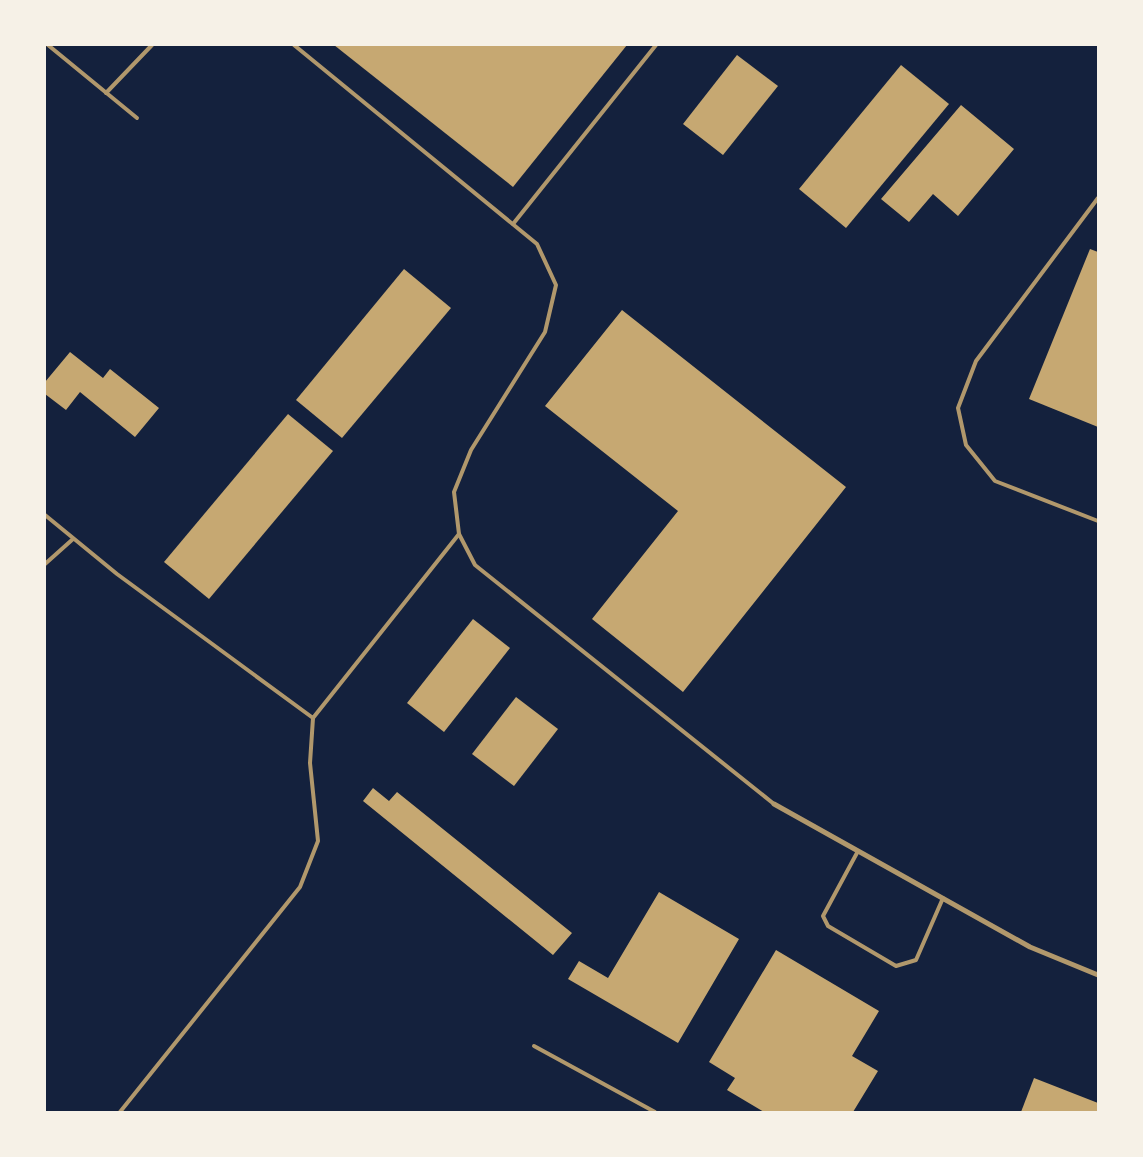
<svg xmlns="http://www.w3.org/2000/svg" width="1143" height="1157" font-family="'Space Grotesk',sans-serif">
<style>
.building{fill:#c6a872}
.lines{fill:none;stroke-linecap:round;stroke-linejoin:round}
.service{stroke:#b1986c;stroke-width:4}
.minor{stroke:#b1986c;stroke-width:5}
</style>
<rect width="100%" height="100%" fill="#14213d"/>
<g class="building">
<path d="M334,45H627L513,187Z"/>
<path d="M737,55L778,86L723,155L683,124Z"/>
<path d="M901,65L949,104L846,228L799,189Z"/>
<path d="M961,105L1014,149L958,216L933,194L909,222L881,199Z"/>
<path d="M1090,249L1098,252V427L1029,399Z"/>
<path d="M404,269L451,308L342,438L296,400Z"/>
<path d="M622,310L846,487L683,692L592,619L678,511L545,406Z"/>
<path d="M70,352L103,378L110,369L159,408L135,437L80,392L66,410L45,394V382Z"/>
<path d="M288,414L333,451L209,599L164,562Z"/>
<path d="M473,619L510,648L444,732L407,703Z"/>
<path d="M516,697L558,729L514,786L472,754Z"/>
<path d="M373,788L389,801L397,792L572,933L553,955L363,801Z"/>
<path d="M659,892L739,939L678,1043L568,979L579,961L608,978Z"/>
<path d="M776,950L879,1011L852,1056L878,1071L853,1112H764L727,1090L735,1078L709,1062Z"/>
<path d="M1034,1078L1098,1103V1112H1021Z"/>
</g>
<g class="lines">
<g class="service">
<path d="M48,45L137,118"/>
<path d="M294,45L537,244L556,285L545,332L471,450L454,492L459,534L475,565L774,804"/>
<path d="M106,93L152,45"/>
<path d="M1098,198L976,361L958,408L966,445L995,481L1098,521"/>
<path d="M513,224L656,45"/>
<path d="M45,515L117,574L313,718L459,534"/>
<path d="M45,564L73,539"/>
<path d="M858,851L823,916L828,926L896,966L916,960L943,898"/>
<path d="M534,1046L655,1112"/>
<path d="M120,1112L300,887L318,841L310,763L313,718"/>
</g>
<path class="minor" d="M774,804L1030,947L1098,975"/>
</g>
<rect width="1143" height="1157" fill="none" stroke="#f6f1e7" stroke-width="92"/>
</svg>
